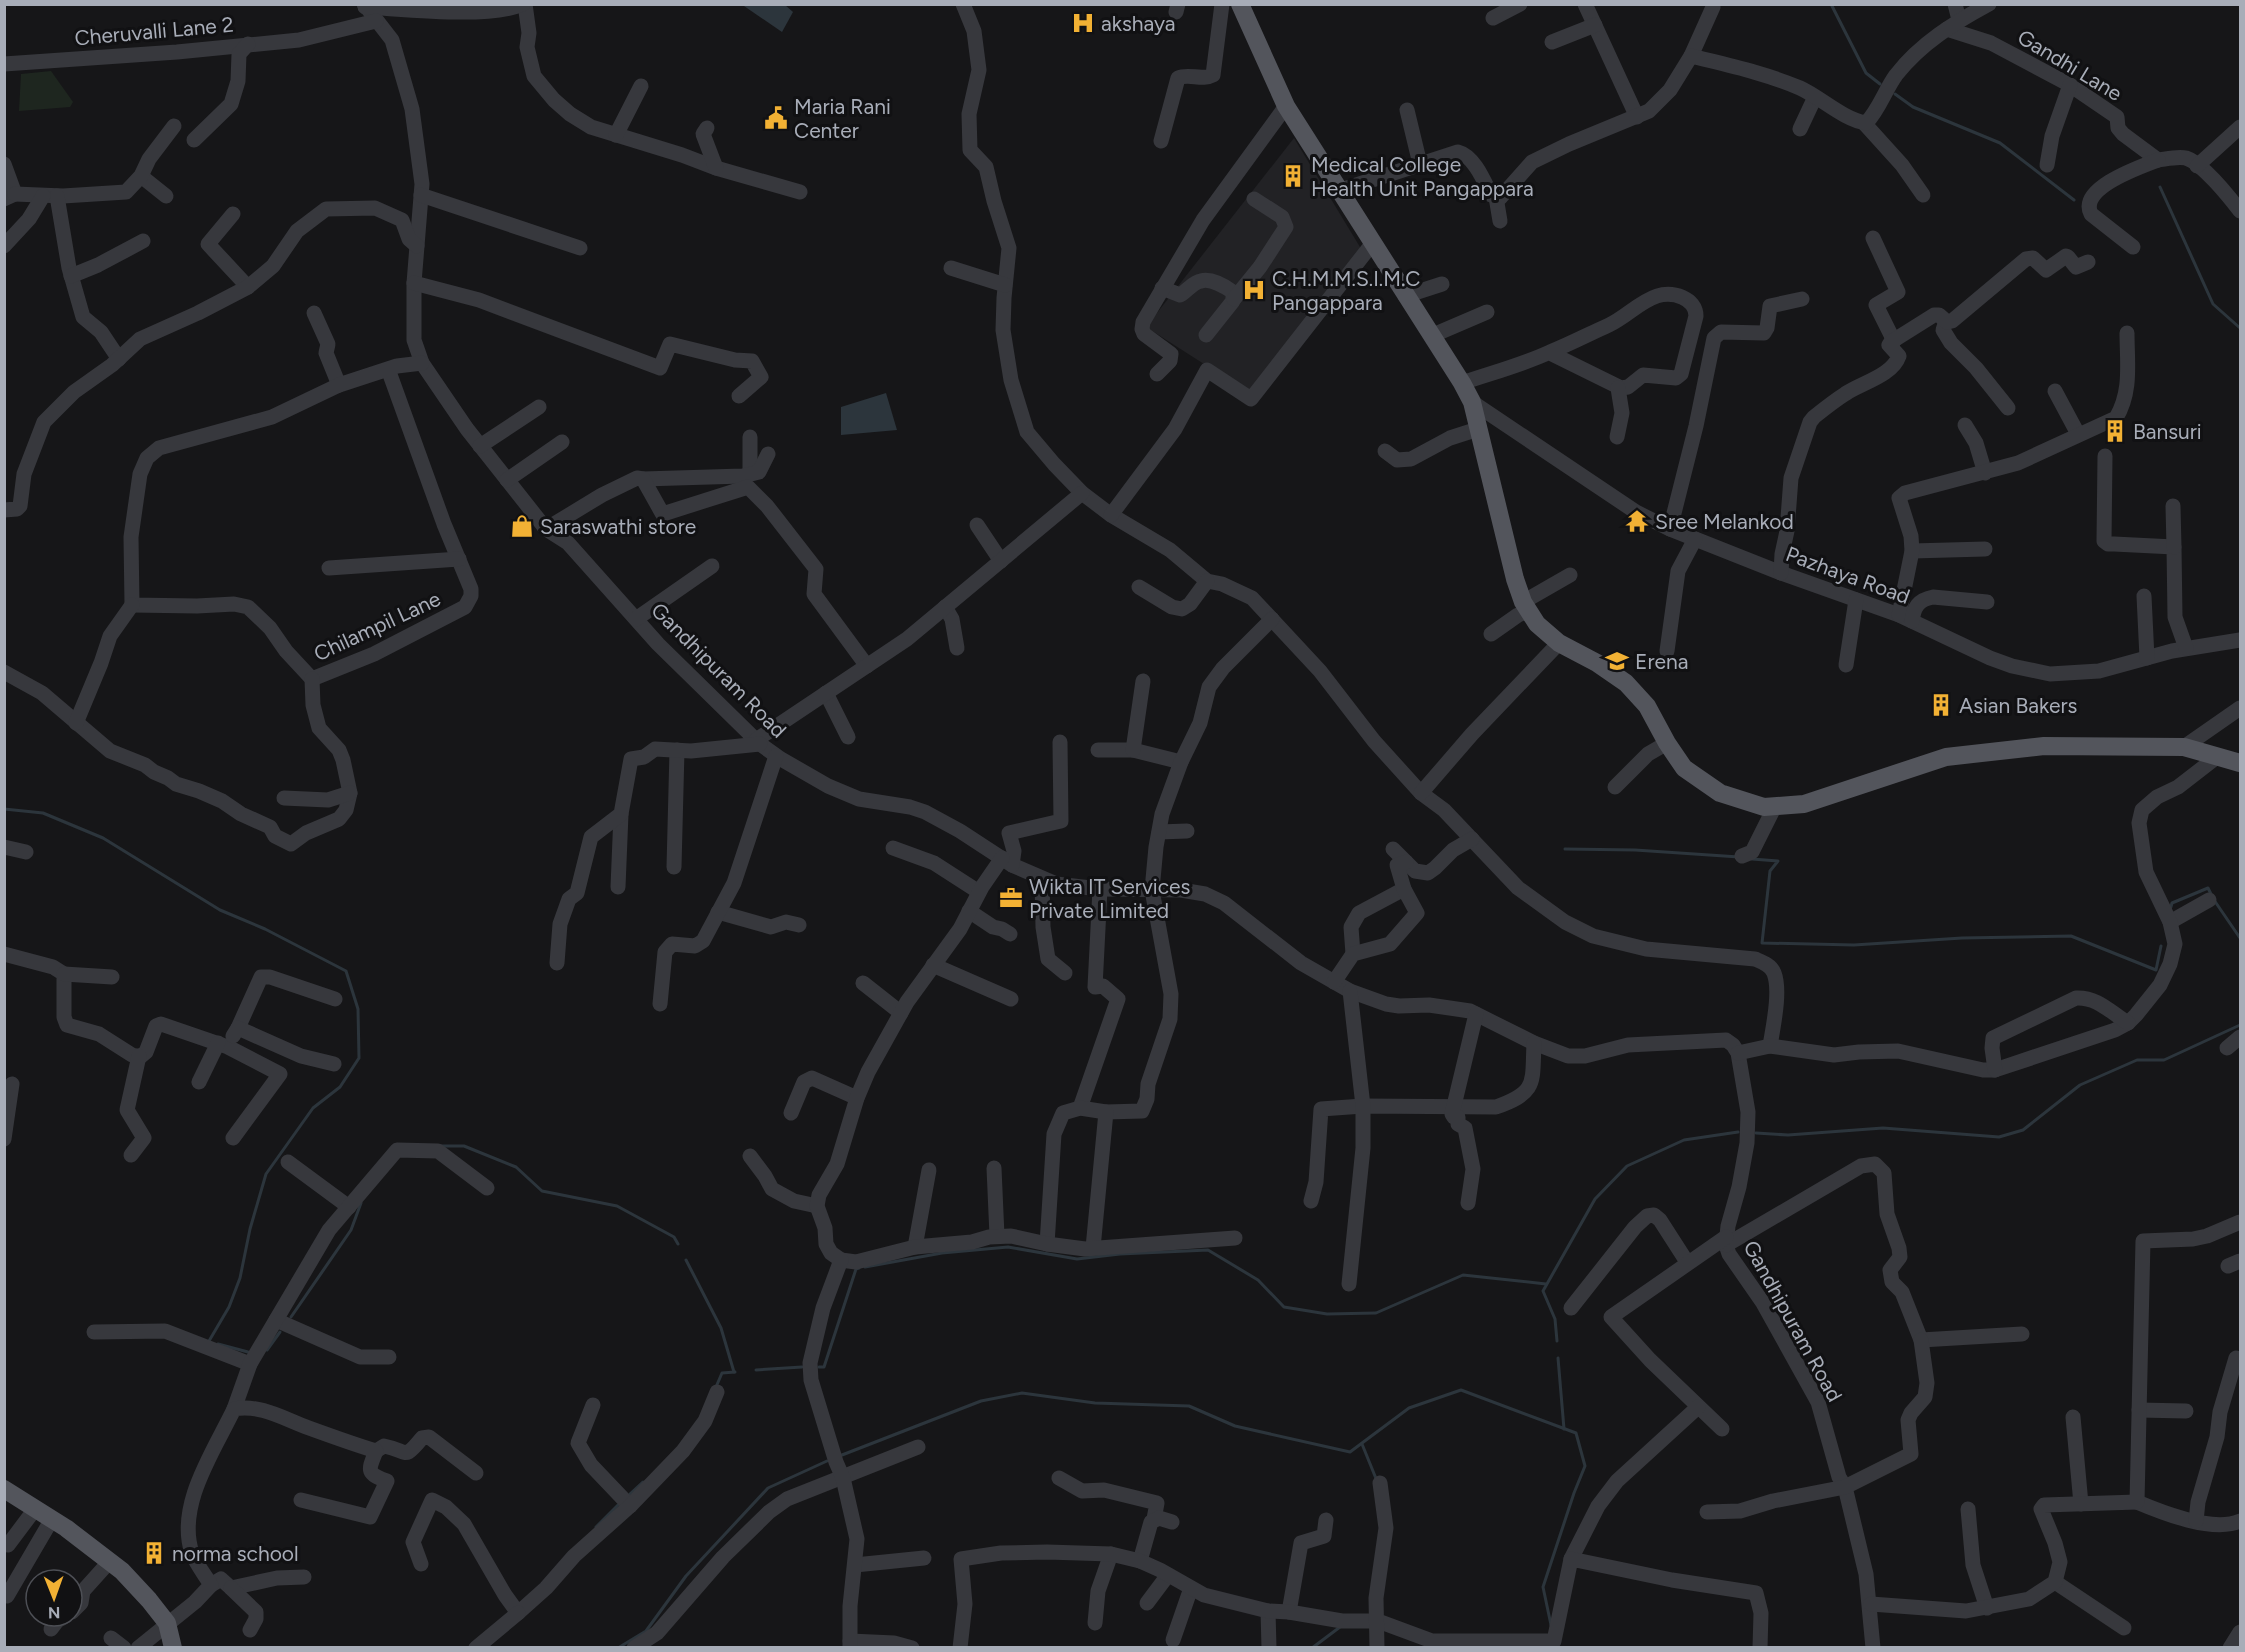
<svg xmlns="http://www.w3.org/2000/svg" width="2245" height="1652" font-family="Figtree,sans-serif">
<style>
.built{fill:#222225}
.green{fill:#1e261f}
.water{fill:#2c353c}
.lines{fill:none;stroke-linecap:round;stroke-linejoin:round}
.stream{stroke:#2c353c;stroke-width:3}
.minor{stroke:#37383d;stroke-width:15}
.major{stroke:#53555c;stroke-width:18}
.labels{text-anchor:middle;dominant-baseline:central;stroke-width:6;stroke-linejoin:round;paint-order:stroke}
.poi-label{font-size:21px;fill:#a8adb8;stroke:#111113;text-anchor:start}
.street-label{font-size:21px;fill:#a8adb8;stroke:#111113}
</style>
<rect width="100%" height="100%" fill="#161618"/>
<path class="built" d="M1294,138L1363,252L1251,394L1146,327Z"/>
<path class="green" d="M51,71L73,102L70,107L19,111L21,74Z"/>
<g class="water">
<path d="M746,4L785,5L793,12L782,32L744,6Z"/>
<path d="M886,393L897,430L841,435V407Z"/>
</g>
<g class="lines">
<g class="stream">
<path d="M1831,4L1866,73L1880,84"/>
<path d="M1895,94L1913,107L2000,143L2074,200"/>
<path d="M2160,187L2213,304L2240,328"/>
<path d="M4,809L43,813L103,838L220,910L265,929L346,971L358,1009L359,1058L340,1087L313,1108L266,1174L250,1229L240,1278L229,1307L209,1341"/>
<path d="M1565,849L1635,850L1739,857"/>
<path d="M1752,859L1778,861L1770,871L1762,943L1854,945L1962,938L2071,936L2156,970L2161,946"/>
<path d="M2214,900L2240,938"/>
<path d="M2170,910L2172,903L2208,888L2211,894"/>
<path d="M1756,1133L1788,1135L1883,1128L1999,1137L2023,1130L2080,1085L2137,1060H2164L2240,1025"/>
<path d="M440,1146H464L516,1167L542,1191L617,1206L674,1237L678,1244"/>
<path d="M686,1260L721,1328L734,1372"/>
<path d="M865,1267L942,1253L1008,1247L1077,1259L1120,1254L1208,1250L1258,1280L1284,1307L1327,1314L1376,1313L1463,1275L1546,1284"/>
<path d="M291,1317L351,1230L361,1203"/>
<path d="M1557,1341L1555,1319L1543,1291L1595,1199L1627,1166L1684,1140L1738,1132"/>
<path d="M218,1344L248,1352"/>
<path d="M267,1350L280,1332"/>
<path d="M1558,1358L1564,1429"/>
<path d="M819,1367H824L856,1269L859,1268"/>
<path d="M756,1370L802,1367"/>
<path d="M716,1387L722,1373L735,1372"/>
<path d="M1362,1444L1377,1481"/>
<path d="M842,1455L981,1401L1022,1393L1095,1403L1189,1406L1235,1426L1350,1452L1409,1408L1461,1390L1576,1433L1585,1466L1574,1493L1543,1587L1551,1625"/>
<path d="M630,1494L643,1482"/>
<path d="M596,1527L618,1505"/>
<path d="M618,1648L646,1631L686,1576L768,1488L827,1461"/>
<path d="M1312,1648L1340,1627"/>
</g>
<g class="minor">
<path d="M364,4L392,40L412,109L422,184L414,283V340L422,363L467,429L546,529L568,543L658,644L760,744L781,759L828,786L859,799L910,807L925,812L960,831L1012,865L1056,884L1100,889L1181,890L1205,894L1224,903L1301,963L1350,991L1386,1004L1399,1006L1429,1005L1470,1011L1534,1043L1568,1056H1585L1628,1045L1726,1040L1733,1045L1738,1053L1748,1112L1747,1143L1739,1187L1728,1226L1726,1245L1729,1254L1763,1303L1818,1402L1839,1477L1845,1487L1866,1574L1873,1648"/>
<path d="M525,4L529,33L527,47L534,76L554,100L570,114L591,127L682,155L716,168L800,192"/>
<path d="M963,4L974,31L979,70L969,114L970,150L986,167L994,201L1009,248L1004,298L1003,330L1011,380L1027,432L1054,464L1082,493L1111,515L1170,550L1207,581L1222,584L1252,598L1320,671L1374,741L1421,793L1444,810L1518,888L1565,922L1593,936L1646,949L1755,959C1762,962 1771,965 1774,973C1781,991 1773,1027 1770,1046"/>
<path d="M1585,4L1637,117"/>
<path d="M1955,4L1959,20"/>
<path d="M365,7C404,9 489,19 523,4"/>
<path d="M1176,12L1178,4"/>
<path d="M1493,18L1520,4"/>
<path d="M1947,29L1991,43L2070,85L2117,117L2118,128L2123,134L2158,160C2166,159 2178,156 2186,158C2202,163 2230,198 2240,211"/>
<path d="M1552,42L1595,25"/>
<path d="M1691,56L1713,7"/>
<path d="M4,64L177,52L299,40L376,21"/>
<path d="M1407,110L1420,164"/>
<path d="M1864,123L1902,165L1923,195"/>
<path d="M707,128L703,134L716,168"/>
<path d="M1800,129L1815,97"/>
<path d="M616,135L641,86"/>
<path d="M194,140L231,104L238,81L239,54L248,44"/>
<path d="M1161,141L1178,78C1189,73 1202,81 1213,75L1222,4"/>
<path d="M4,164L15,194L4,199"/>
<path d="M2047,165L2052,136L2070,85"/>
<path d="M2197,166L2240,127"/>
<path d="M141,176L166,196"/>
<path d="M1338,191L1458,152C1474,156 1484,181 1491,195L1500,198L1532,162L1569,144L1649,111L1670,90L1691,56C1727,65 1765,73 1800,88C1820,97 1844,120 1866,123C1879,110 1885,90 1896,75C1921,43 1954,23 1989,4"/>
<path d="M15,194L63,196L126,192L141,176L149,159L174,126"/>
<path d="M421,195L580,248"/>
<path d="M57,196L69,268L83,317L101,332L119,359"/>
<path d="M1496,197L1500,221"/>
<path d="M233,214L208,244L248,287"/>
<path d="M1873,238L1898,292L1876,305L1894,341"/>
<path d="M4,246L29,219L43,196"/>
<path d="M2133,247L2091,214C2078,188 2140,167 2158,160"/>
<path d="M951,268L1005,285"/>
<path d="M71,276L98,265L143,241"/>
<path d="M414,283L479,300L660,368L670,344L735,360L752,361L761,377L739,396"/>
<path d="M1162,288L1180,295C1187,291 1193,282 1201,281C1211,278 1226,287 1233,292V301L1206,335"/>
<path d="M1405,296L1442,284"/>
<path d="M1234,299L1260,267L1286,227L1282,217L1254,199"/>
<path d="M314,313L328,344L326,353L339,385"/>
<path d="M1946,321L1943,330L1951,343L1976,368L2008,408"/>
<path d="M1431,336L1487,312"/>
<path d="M388,369L444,524L471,589V596L465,607L374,654L312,679L286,651L270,628L248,607L234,604L197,606L132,605L131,537L140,474L147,458L159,448L272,417L339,385L397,366L422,363"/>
<path d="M1157,374L1170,361L1171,354L1144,334L1142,329L1143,322L1203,220L1286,106"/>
<path d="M1462,383C1491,373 1522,365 1550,352C1570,344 1589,334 1609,325C1626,317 1639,302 1657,296C1673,291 1696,298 1696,316L1681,374L1676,378L1643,375L1628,387L1621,388L1550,353"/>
<path d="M2055,391L2078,434"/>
<path d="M1472,402L1636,512L1670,529L1781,573L1899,615L1990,658L2012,666L2050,674L2099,671L2172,651L2240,640"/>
<path d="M1965,425L1976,443L1985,473"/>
<path d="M750,437V474"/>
<path d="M1617,437L1622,413L1618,388"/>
<path d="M480,446L539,407"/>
<path d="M1385,451L1397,460L1411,459L1450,438L1478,429"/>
<path d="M2105,456L2104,541L2108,544H2114L2174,547L2175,617L2186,648"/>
<path d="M643,479L743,476L759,472L768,454"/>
<path d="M507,480L562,442"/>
<path d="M2173,506L2174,547"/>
<path d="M4,510L17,509L20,506L24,474L44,422L74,392L112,365L140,339L198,313L248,287L273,266L297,231L326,209L375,208L402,220L409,239L417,246"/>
<path d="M1111,515L1175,429L1207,370L1251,399L1372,244"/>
<path d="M977,525L1001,561"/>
<path d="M546,529L602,495L637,478L643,479L662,513H666L748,487L767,506L816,569L814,594L867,666"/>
<path d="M1670,529L1696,426L1714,338L1721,332L1764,333L1767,328L1770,306L1802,299"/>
<path d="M1912,551L1985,549"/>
<path d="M329,568L459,559"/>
<path d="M1781,573L1782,554L1787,531L1791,478L1810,422L1814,417C1824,409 1834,401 1845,394C1861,383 1892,376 1899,356L1889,345L1891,342L1934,315H1939L1947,322L1952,321L2026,259L2033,258L2046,270L2066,256L2068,257L2076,267L2088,262"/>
<path d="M1139,587L1172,607L1182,609L1190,604L1207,581"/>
<path d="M2144,596L2147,658"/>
<path d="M1523,602L1570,575"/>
<path d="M945,607L952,619L957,648"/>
<path d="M1899,615L1912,551L1911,536L1899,498L1905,493L2018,463L2116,418C2132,391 2127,363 2127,333"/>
<path d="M636,619L712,566"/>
<path d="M1912,621C1914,607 1918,600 1933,597L1987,602"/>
<path d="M1491,634L1518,615L1529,611"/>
<path d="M1667,651L1678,571L1695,539"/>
<path d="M1846,665L1856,600"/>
<path d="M4,672L42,693L110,751L145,765L154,772L168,778L176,784L199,791L222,801L241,814L270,827L275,836L291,844L306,833L339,819L346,810L350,793L343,760L339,750L319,728L313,705L312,679"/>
<path d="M826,693L848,737"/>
<path d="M76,723L101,663L110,636L132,605"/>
<path d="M756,740L907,639L1082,493"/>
<path d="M2184,747L2240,708"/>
<path d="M1098,750H1133L1181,762"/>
<path d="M1133,750L1143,681"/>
<path d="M1615,787L1648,754L1667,743"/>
<path d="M1421,793L1472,734L1559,643"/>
<path d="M284,798L328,800L350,793"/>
<path d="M1159,832L1187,831"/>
<path d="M4,847L26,852"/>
<path d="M893,848L934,863L979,892"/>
<path d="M1393,849L1415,871L1428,873L1435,868L1453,850L1472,839"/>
<path d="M1742,856L1752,852L1775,806"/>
<path d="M1012,865L1014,851L1009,833L1061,821L1060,742"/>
<path d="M674,867L677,750"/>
<path d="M1042,879L1043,927L1048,959L1065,973"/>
<path d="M618,887L621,814"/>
<path d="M969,911L993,927L1002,929L1010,934"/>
<path d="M718,912L771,927L786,922L799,925"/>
<path d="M2170,922L2209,900"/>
<path d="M4,954L53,967L64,974V1017L67,1025L99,1034L132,1055L140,1057L146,1052L156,1026L161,1024L228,1047L280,1074L233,1138"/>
<path d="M1353,954L1351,927L1359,913L1404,889"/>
<path d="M557,963L560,924L569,899L577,893L591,837L621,814L631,759L644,757L655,749L691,751L760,744"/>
<path d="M933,965L1011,999"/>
<path d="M64,974L112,977"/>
<path d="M1334,982L1353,954L1390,944L1417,913L1404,889L1397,865L1406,862"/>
<path d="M863,983L901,1013"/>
<path d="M660,1004L665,952L672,944L695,946L703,941L734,883L776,756"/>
<path d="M238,1028L261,977H270L335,999"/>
<path d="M233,1036L238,1028L301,1056L334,1064"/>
<path d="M2227,1048L2240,1037"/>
<path d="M1738,1053L1770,1046L1834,1055L1859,1052L1898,1051L1983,1070H1995L2115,1030L2128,1023L2136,1015L2160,985L2170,964L2175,944L2170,922L2146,872L2139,823L2142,810L2157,797L2178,787L2218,756"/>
<path d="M1995,1070L1992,1048L1993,1038L2076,998C2098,997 2110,1012 2128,1023"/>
<path d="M199,1082L218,1043"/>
<path d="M1080,1108L1118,999L1103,986L1095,987L1100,889"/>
<path d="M1106,1112L1142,1111L1147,1099L1148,1084L1170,1019L1171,994L1152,890L1156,847L1162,814L1181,762L1200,723L1209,687L1223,668L1272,619"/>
<path d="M791,1113L804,1082L812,1078L857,1098"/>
<path d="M4,1139L12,1084"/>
<path d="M131,1155L144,1138L127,1110L139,1056"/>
<path d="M750,1156L765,1176L772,1189L794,1201L817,1206"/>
<path d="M288,1162L349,1207"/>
<path d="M994,1168L997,1236"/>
<path d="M1311,1201L1316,1182L1321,1109L1363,1106L1496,1107C1538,1092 1532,1083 1534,1043"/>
<path d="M1468,1203L1473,1169L1465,1128L1458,1124V1117H1454L1452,1114L1476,1014"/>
<path d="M1047,1244L1054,1134L1063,1113L1080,1108L1106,1112L1093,1248"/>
<path d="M1726,1245L1861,1166L1875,1164L1884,1173L1887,1214L1899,1248L1900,1257L1890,1270L1892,1282L1902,1292L1921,1340L2022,1334"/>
<path d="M915,1247L929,1170"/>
<path d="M841,1260L856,1262L915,1247L972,1242L989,1237L1011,1236L1047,1244L1085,1249L1235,1238"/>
<path d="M2228,1266L2240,1261"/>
<path d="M1349,1284L1363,1148V1106L1350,991"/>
<path d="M1571,1308L1635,1227L1647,1216L1654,1215L1660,1220L1687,1262"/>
<path d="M276,1320L360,1357H389"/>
<path d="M94,1332L165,1331L250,1364"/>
<path d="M593,1405L578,1443L591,1465L630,1506"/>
<path d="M234,1409L250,1364L329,1230L397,1150L438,1151L487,1188"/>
<path d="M2139,1410L2186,1411"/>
<path d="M2073,1417L2081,1504"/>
<path d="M1722,1429L1650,1360L1611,1317L1726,1237"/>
<path d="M376,1451L384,1446C409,1451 403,1461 422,1438L429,1437L476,1473"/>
<path d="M1059,1478L1082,1491L1104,1490L1157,1503L1154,1519"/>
<path d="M2137,1502C2163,1513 2213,1533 2240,1521"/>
<path d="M1968,1509L1973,1565L1987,1608"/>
<path d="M1707,1512L1740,1511L1773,1501L1845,1487L1911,1454L1908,1420L1911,1413L1925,1397L1927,1383L1921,1340"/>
<path d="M2196,1521L2198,1502L2217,1437L2220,1412L2236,1358"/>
<path d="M8,1545L35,1509"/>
<path d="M1571,1559L1598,1506L1617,1481L1698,1407"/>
<path d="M1140,1561L1151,1522L1159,1518L1172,1522"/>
<path d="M421,1564L413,1542L432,1500L446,1507L464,1524L505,1595L518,1613L546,1588L574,1556L630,1506L683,1451L705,1421L717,1392"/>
<path d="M855,1565L924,1558"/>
<path d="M2055,1582L2124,1628"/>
<path d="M211,1585L221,1579L231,1588L277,1578L304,1577"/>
<path d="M231,1588L256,1612V1619L250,1630"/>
<path d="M7,1596L52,1519"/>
<path d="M1147,1603L1168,1575"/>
<path d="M1871,1604L1966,1611L2029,1599L2055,1582L2060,1562L2055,1543L2041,1509L2044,1505L2137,1502L2143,1241L2193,1239L2207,1236L2240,1222"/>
<path d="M1268,1611L1269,1648"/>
<path d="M72,1612L81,1603L83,1591L110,1561"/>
<path d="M1289,1612L1301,1543L1324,1536L1326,1520"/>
<path d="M1095,1623L1098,1591L1111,1554"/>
<path d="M51,1629L57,1621L66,1616"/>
<path d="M111,1638L124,1648"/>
<path d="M1173,1640L1191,1588"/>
<path d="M850,1641L894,1643L912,1648"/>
<path d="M138,1648L195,1602L211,1585C205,1575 196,1564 192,1553C176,1505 214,1451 234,1409C261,1404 284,1419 309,1428C331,1436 353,1444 376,1451C368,1471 366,1473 387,1481L370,1517L301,1500"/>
<path d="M476,1648L518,1613"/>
<path d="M634,1648L657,1633L723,1557L769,1512L787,1499L918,1447"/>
<path d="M850,1648V1606L857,1539L843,1478L836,1462L811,1380L810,1363L823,1308L841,1260L831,1253L826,1244L825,1228L817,1206L819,1195L837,1164L857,1098L868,1072L907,1002L960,929L982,887L1002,858"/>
<path d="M960,1648L965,1604L961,1559L1001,1553L1047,1552L1111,1554L1140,1561L1160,1570L1204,1595L1268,1611L1289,1612L1342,1621H1378L1432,1641H1554L1571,1559L1672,1580L1756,1593L1761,1613L1760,1648"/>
<path d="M1377,1648L1376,1598L1386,1528L1380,1483"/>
<path d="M2230,1648L2240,1632"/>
</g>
<g class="major">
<path d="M1240,4L1286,106L1462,383L1472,402L1515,579L1523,602L1537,624L1559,643L1597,663L1626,683L1647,706L1667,743L1684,768L1720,793L1764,807L1804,804L1946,757L2044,746L2184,747L2240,763"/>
<path d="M4,1489L66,1528L122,1571L149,1600L167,1623L173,1648"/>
</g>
</g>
<defs>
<g id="hospital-bare" transform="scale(1.8)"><path d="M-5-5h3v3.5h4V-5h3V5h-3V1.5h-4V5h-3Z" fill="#f2b134" stroke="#111113" stroke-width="2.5" paint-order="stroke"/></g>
<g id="civic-bare" transform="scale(1.8)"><path d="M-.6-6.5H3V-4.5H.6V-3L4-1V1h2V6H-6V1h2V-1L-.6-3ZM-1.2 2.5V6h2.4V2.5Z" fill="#f2b134" stroke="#111113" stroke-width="2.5" paint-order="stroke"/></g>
<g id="building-bare" transform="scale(1.8)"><path d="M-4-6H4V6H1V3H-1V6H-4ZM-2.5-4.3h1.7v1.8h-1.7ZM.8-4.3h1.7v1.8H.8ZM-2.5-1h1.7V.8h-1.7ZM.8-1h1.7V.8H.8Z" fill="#f2b134" stroke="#111113" stroke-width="2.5" paint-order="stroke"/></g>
<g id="temple-bare" transform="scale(1.8)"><path d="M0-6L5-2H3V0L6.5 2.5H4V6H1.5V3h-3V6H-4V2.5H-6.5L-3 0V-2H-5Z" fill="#f2b134" stroke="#111113" stroke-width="2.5" paint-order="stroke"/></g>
<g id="shop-bare" transform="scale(1.8)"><path d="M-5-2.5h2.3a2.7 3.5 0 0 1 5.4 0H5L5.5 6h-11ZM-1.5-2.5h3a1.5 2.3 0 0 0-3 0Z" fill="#f2b134" stroke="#111113" stroke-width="2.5" paint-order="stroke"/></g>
<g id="school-bare" transform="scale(1.8)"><path d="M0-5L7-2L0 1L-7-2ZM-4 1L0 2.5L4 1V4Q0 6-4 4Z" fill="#f2b134" stroke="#111113" stroke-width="2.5" paint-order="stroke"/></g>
<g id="office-bare" transform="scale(1.8)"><path d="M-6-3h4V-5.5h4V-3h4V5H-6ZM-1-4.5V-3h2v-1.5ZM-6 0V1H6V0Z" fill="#f2b134" stroke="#111113" stroke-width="2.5" paint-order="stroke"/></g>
</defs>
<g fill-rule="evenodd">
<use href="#hospital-bare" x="1083" y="23"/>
<use href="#civic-bare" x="776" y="118"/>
<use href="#building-bare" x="1293" y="176"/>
<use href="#hospital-bare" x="1254" y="290"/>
<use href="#building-bare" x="2115" y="431"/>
<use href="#temple-bare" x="1637" y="521"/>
<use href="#shop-bare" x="522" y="526"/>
<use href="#school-bare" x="1617" y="661"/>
<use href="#building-bare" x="1941" y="705"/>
<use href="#office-bare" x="1011" y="898"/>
<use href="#building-bare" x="154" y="1553"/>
</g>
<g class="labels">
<g class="poi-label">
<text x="1101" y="23">akshaya</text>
<text x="794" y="106">Maria Rani<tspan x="794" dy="24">Center</tspan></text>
<text x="1311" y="164">Medical College<tspan x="1311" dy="24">Health Unit Pangappara</tspan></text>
<text x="1272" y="278">C.H.M.M.S.I.M.C<tspan x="1272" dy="24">Pangappara</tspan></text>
<text x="2133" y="431">Bansuri</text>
<text x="1655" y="521">Sree Melankod</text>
<text x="540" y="526">Saraswathi store</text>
<text x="1635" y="661">Erena</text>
<text x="1959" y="705">Asian Bakers</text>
<text x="1029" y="886">Wikta IT Services<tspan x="1029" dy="24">Private Limited</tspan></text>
<text x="172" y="1553">norma school</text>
</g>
<g class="street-label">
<text transform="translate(154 31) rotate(-5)">Cheruvalli Lane 2</text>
<text transform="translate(2070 65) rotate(31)">Gandhi Lane</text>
<text transform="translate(1848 575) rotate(20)">Pazhaya Road</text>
<text transform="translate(377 626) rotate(-25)">Chilampil Lane</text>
<text transform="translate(719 670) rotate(45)">Gandhipuram Road</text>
<text transform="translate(1793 1321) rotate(61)">Gandhipuram Road</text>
</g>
</g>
<rect width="2245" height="1652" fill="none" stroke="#a8adb8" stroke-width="12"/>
<g transform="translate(54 1598) rotate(179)"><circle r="28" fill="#111113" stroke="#4d4f55" stroke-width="1.5"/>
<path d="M0-4.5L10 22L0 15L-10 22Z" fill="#f2b134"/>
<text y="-9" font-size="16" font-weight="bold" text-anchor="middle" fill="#a8adb8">N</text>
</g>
</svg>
